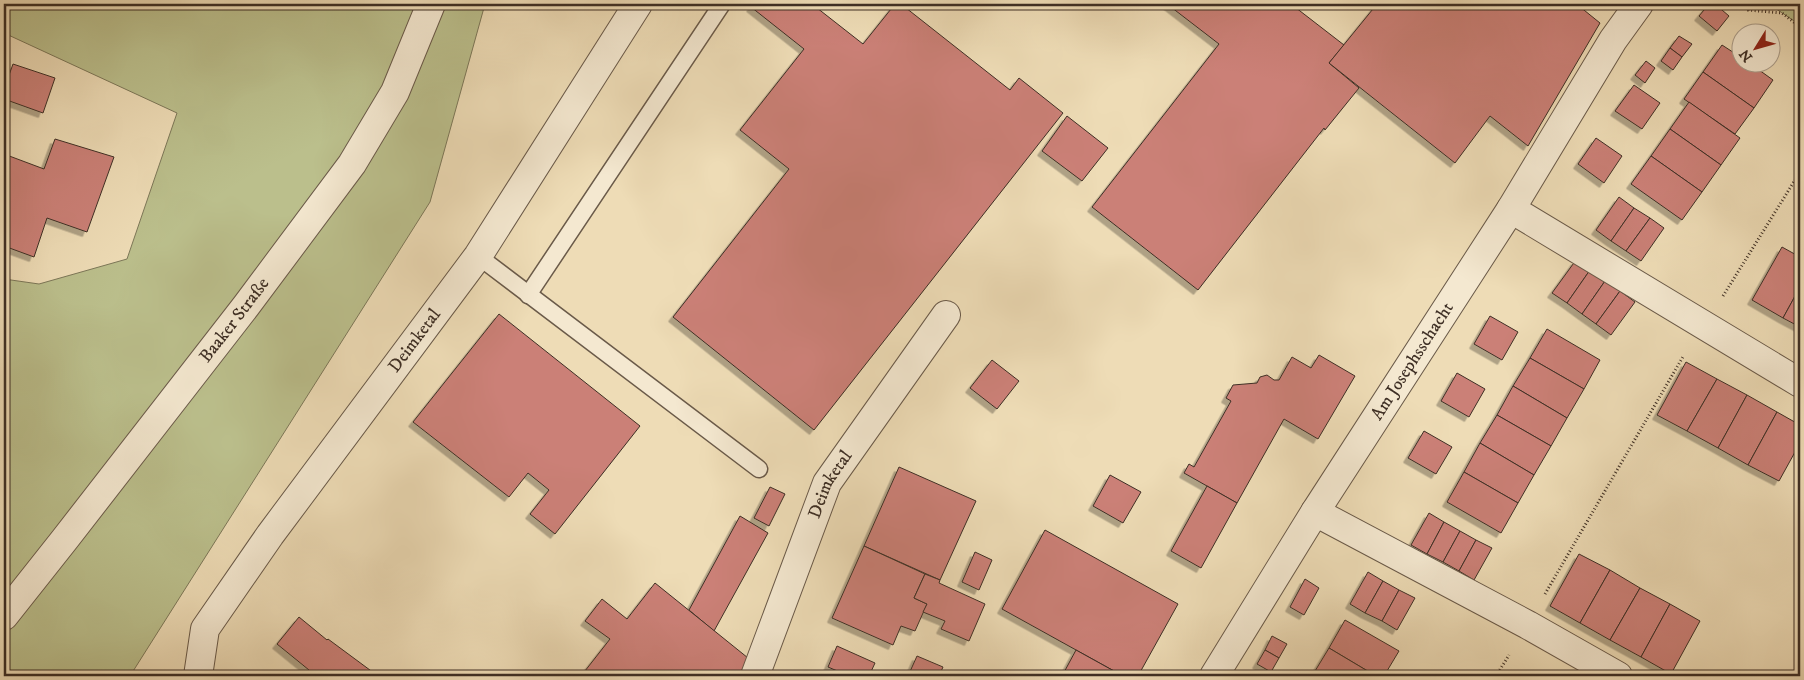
<svg xmlns="http://www.w3.org/2000/svg" width="1804" height="680" font-family="'IM FELL DW Pica',serif">
<style>
.green{fill:#bbbf8c;stroke:#7c7758}
.building{fill:#cb8077;stroke:#3e2f25;filter:url(#shadow)}
.lines{fill:none;stroke-linecap:round;stroke-linejoin:round}
.lane-casing{stroke:#6a5a49;stroke-width:19}
.street-casing{stroke:#6a5a49;stroke-width:30}
.path{stroke:#3e2f25;stroke-width:3;stroke-dasharray:1 2.5;stroke-linecap:butt}
.lane{stroke:#f4e8d0;stroke-width:16}
.street{stroke:#f4e8d0;stroke-width:28}
.labels{text-anchor:middle;dominant-baseline:central;stroke-width:5;stroke-linejoin:round;paint-order:stroke}
.street-label{font-size:18px;fill:#3e2f25;stroke:#f4e8d0}
</style>
<defs>
<filter id="shadow"><feDropShadow dx="-4.5" dy="4.5" stdDeviation="0" flood-color="#0004"/></filter>
</defs>
<rect width="100%" height="100%" fill="#eedcb6"/>
<filter id="stains"><feTurbulence type="fractalNoise" baseFrequency=".004" numOctaves="4"/><feColorMatrix values="0 0 0 0 .2 0 0 0 0 .09 0 0 0 0 .02 0 0 0 .5 -.17"/></filter>
<radialGradient id="worn" r=".72"><stop offset=".6" stop-color="#630" stop-opacity="0"/><stop offset="1" stop-color="#630" stop-opacity=".3"/></radialGradient>
<g class="green">
<path d="M4,4H485L430,202L130,676H4V279L39,284L127,259L177,113L4,33Z"/>
<path d="M1769,4H1800V25Z"/>
</g>
<g class="building">
<path d="M754,4H812L863,44L895,4H901L1010,90L1019,78L1063,113L814,430L673,317L789,169L740,130L804,49L751,7Z"/>
<path d="M1167,4H1291L1344,45L1329,63L1359,88L1325,130L1324,128L1198,290L1092,207L1219,44Z"/>
<path d="M1377,4H1580L1579,6L1600,23L1528,146L1490,116L1455,163L1329,63Z"/>
<path d="M1709,4H1715L1729,16L1717,31L1699,16Z"/>
<path d="M1679,36L1692,44L1682,57L1670,48Z"/>
<path d="M1722,45L1742,58V62H1748L1773,80L1754,108L1703,72Z"/>
<path d="M1670,48L1682,57L1673,70L1661,61Z"/>
<path d="M1646,61L1655,68L1645,83L1635,75Z"/>
<path d="M13,64L55,78L43,113L4,99V89Z"/>
<path d="M1703,72L1754,108L1735,134L1684,99Z"/>
<path d="M1634,85L1660,103L1642,129L1615,111Z"/>
<path d="M1689,102L1740,138L1721,165L1670,129Z"/>
<path d="M1067,116L1108,148L1082,181L1042,151Z"/>
<path d="M1670,129L1721,165L1702,192L1651,156Z"/>
<path d="M1596,138L1622,156L1604,183L1578,164Z"/>
<path d="M55,139L114,157L87,232L47,218L34,257L4,246V154L44,169Z"/>
<path d="M1651,156L1702,192L1682,220L1631,184Z"/>
<path d="M1619,197L1634,208L1611,241L1596,230Z"/>
<path d="M1634,208L1650,218L1626,251L1611,241Z"/>
<path d="M1650,218L1664,228L1641,261L1626,251Z"/>
<path d="M1782,247L1800,257V287L1783,318L1752,300Z"/>
<path d="M1576,260L1590,270L1567,303L1552,293Z"/>
<path d="M1590,270L1605,281L1582,314L1567,303Z"/>
<path d="M1605,281L1620,291L1596,324L1582,314Z"/>
<path d="M1800,287V327L1783,318Z"/>
<path d="M1620,291L1635,302L1611,335L1596,324Z"/>
<path d="M499,314L640,426L555,534L530,514L549,490L528,473L509,497L413,422Z"/>
<path d="M1490,316L1518,332L1502,360L1474,344Z"/>
<path d="M1547,329L1600,360L1584,389L1530,358Z"/>
<path d="M1319,355L1355,376L1318,439L1284,419L1237,503L1184,473L1189,464L1194,467L1231,401L1226,398L1233,385L1257,383L1260,377L1267,375L1274,380H1279L1292,357L1311,368Z"/>
<path d="M1530,358L1584,389L1567,418L1513,386Z"/>
<path d="M992,360L1019,381L997,409L970,388Z"/>
<path d="M1686,362L1717,379L1687,431L1657,415Z"/>
<path d="M1457,373L1485,389L1469,417L1441,401Z"/>
<path d="M1717,379L1747,395L1718,448L1687,431Z"/>
<path d="M1513,386L1567,418L1551,446L1497,415Z"/>
<path d="M1747,395L1777,412L1748,465L1718,448Z"/>
<path d="M1777,412L1800,425V443L1779,481L1748,465Z"/>
<path d="M1497,415L1551,446L1534,475L1480,443Z"/>
<path d="M1424,431L1452,447L1436,474L1408,458Z"/>
<path d="M1480,443L1534,475L1518,503L1464,472Z"/>
<path d="M899,467L976,501L940,580L864,546Z"/>
<path d="M1464,472L1518,503L1501,533L1447,502Z"/>
<path d="M1110,475L1141,492L1123,523L1093,506Z"/>
<path d="M1207,486L1237,503L1201,568L1171,551Z"/>
<path d="M770,487L785,494L769,526L754,518Z"/>
<path d="M1429,513L1444,522L1427,554L1411,545Z"/>
<path d="M740,516L768,533L714,631L689,610Z"/>
<path d="M1444,522L1460,531L1443,562L1427,554Z"/>
<path d="M1045,530L1178,604L1138,676H1123L1002,609Z"/>
<path d="M1460,531L1476,540L1459,571L1443,562Z"/>
<path d="M1476,540L1492,548L1474,580L1459,571Z"/>
<path d="M864,546L925,574L914,598L927,604L915,631L901,626L893,645L832,618Z"/>
<path d="M975,552L992,560L979,590L962,582Z"/>
<path d="M1579,554L1610,570L1580,623L1550,606Z"/>
<path d="M1610,570L1640,588L1610,640L1580,623Z"/>
<path d="M1368,572L1383,581L1365,613L1350,604Z"/>
<path d="M925,574L940,580L939,583L985,604L969,641L941,629L945,621L923,612L927,604L914,598Z"/>
<path d="M1305,579L1319,588L1304,615L1290,607Z"/>
<path d="M1383,581L1399,590L1382,621L1365,613Z"/>
<path d="M655,583L753,662L742,676H581L610,639L585,621L602,599L627,619Z"/>
<path d="M1640,588L1670,604L1641,657L1610,640Z"/>
<path d="M1399,590L1415,598L1397,630L1382,621Z"/>
<path d="M1670,604L1700,621L1671,674L1641,657Z"/>
<path d="M299,617L327,640L328,639L378,676H304L309,670L277,644Z"/>
<path d="M1345,620L1399,651L1384,676H1376L1329,648Z"/>
<path d="M1272,636L1287,644L1279,658L1265,650Z"/>
<path d="M837,646L875,663L869,676H849L828,667Z"/>
<path d="M1329,648L1376,676H1312Z"/>
<path d="M1076,650L1123,676H1062Z"/>
<path d="M1265,650L1279,658L1271,672L1257,664Z"/>
<path d="M917,656L943,667L939,676H908Z"/>
</g>
<g class="lines">
<g class="lane-casing">
<g id="lane">
<path d="M478,256L759,469"/>
<path d="M528,295L722,4"/>
</g>
</g>
<g class="street-casing">
<g id="street">
<path d="M1511,209L1800,383"/>
<path d="M1315,512L1528,625L1618,676"/>
<path id="s1" d="M4,616L65,539L246,306L352,164L395,92L431,4"/>
<path id="s2" d="M198,676L205,629L270,535L478,256L638,4"/>
<path id="s3" d="M755,676L827,483L946,315"/>
<path id="s4" d="M1214,676L1315,512L1511,209L1613,40L1639,4"/>
</g>
</g>
<g class="path">
<path d="M1739,4L1748,10L1782,13L1800,27"/>
<path d="M1748,10L1751,4"/>
<path d="M1723,296L1800,172"/>
<path d="M1545,594L1684,355"/>
<path d="M1496,676L1509,655"/>
</g>
<use href="#lane" class="lane"/>
<use href="#street" class="street"/>
</g>
<g class="labels">
<g class="street-label">
<text stroke="none"><textPath href="#s1" startOffset="375">Baaker Straße</textPath></text>
<text stroke="none"><textPath href="#s2" startOffset="404">Deimketal</textPath></text>
<text stroke="none"><textPath href="#s4" startOffset="372">Am Josephsschacht</textPath></text>
<text stroke="none"><textPath href="#s3" startOffset="206">Deimketal</textPath></text>
</g>
</g>
<rect width="1804" height="680" fill="none" stroke="#eedcb6" stroke-width="20"/>
<rect x="5" y="5" width="1794" height="670" fill="none" stroke="#3e2f25" stroke-width="2.5"/>
<rect x="10" y="10" width="1784" height="660" fill="none" stroke="#3e2f25"/>
<g transform="translate(1756 48) rotate(233)"><circle r="24" fill="#f4e8d0" stroke="#ab9e8c"/>
<path d="M0-4L9 19L0 12L-9 19Z" fill="#8f2418"/>
<text y="-8" font-size="14" font-weight="bold" text-anchor="middle" fill="#3e2f25">N</text>
</g>
<rect width="100%" height="100%" filter="url(#stains)"/>
<rect width="100%" height="100%" fill="url(#worn)"/>
</svg>
